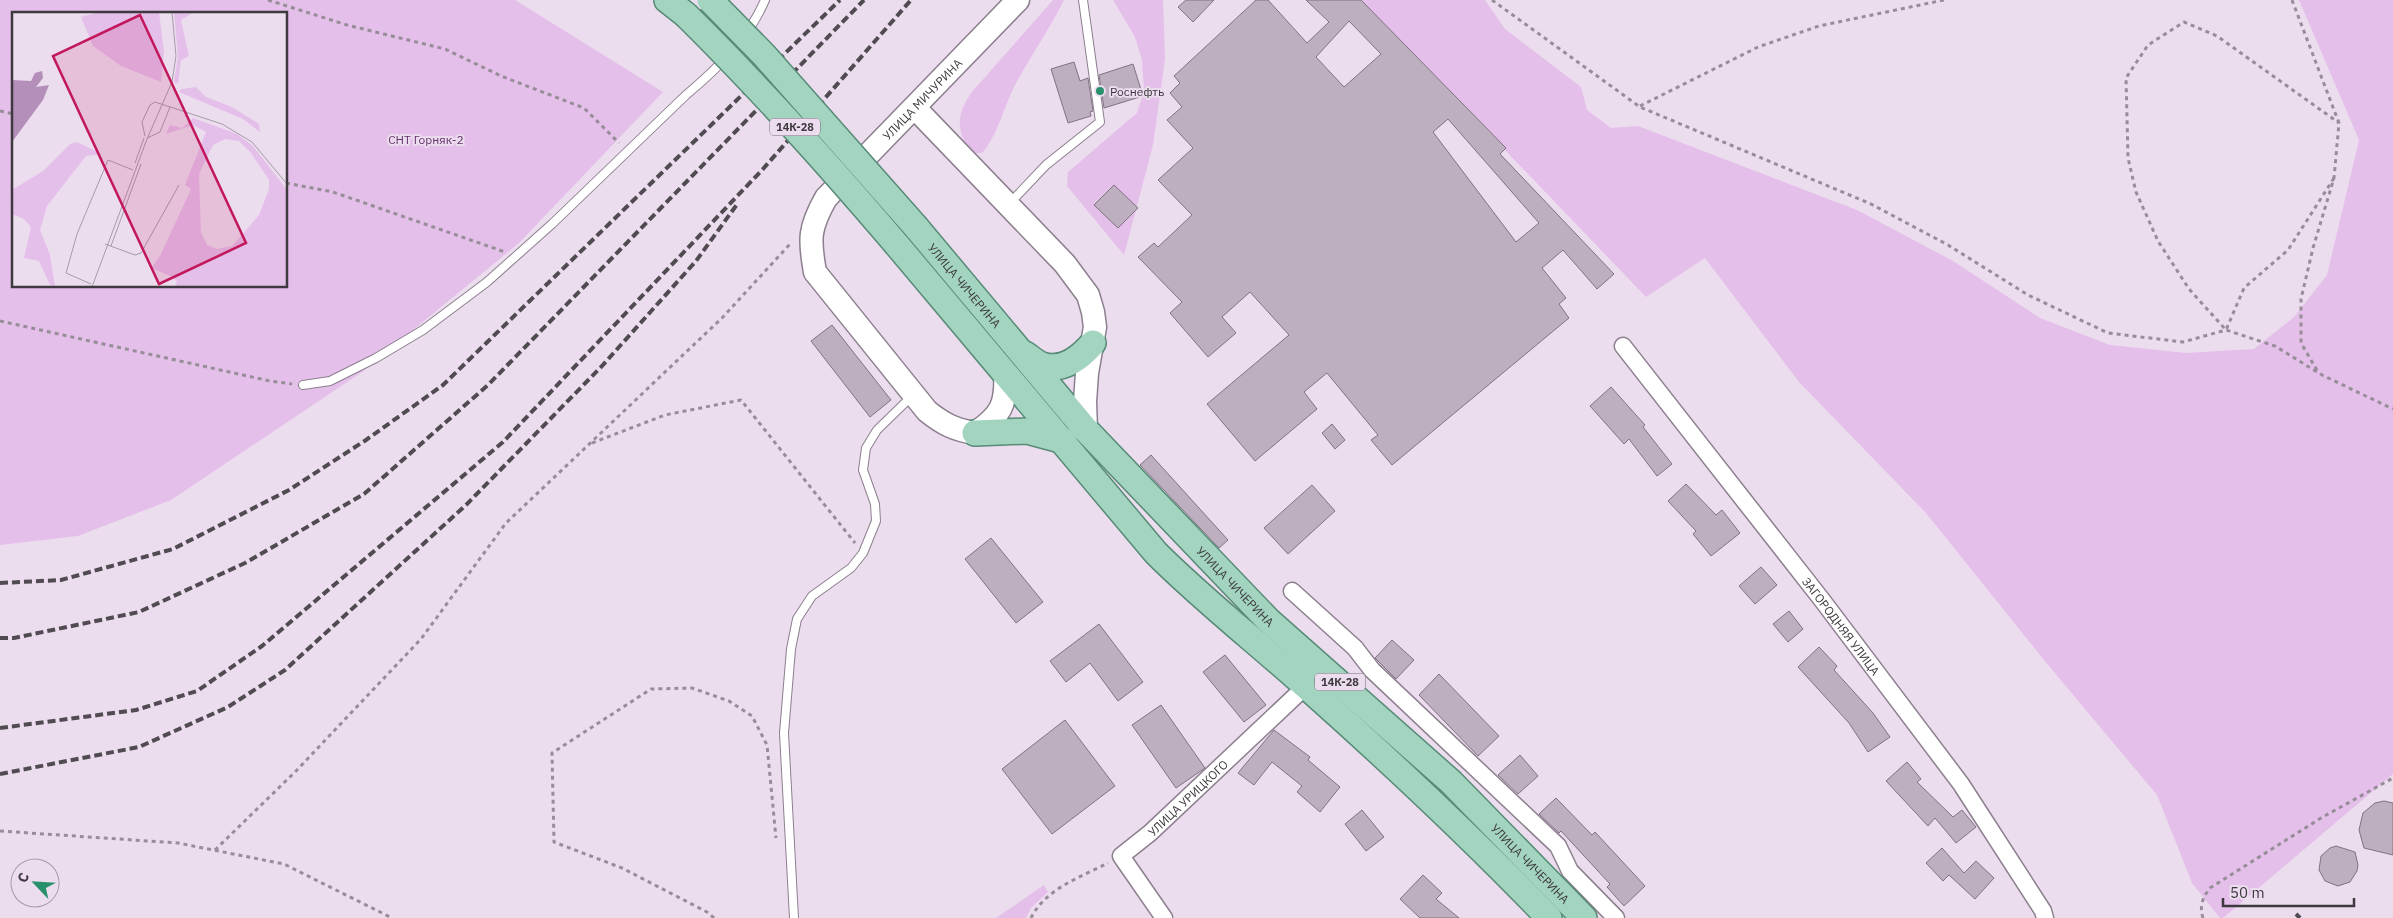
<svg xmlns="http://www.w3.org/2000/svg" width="2393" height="918" font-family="'IBM Plex Sans',sans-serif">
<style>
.green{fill:#e4bfea;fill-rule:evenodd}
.building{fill:#bdafbf;stroke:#7f7381;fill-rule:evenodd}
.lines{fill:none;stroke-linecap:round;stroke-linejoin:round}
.lane-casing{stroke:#8c7f8e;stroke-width:10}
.street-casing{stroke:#8c7f8e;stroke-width:19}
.secondary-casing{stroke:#8c7f8e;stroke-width:25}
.primary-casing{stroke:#578b77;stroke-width:28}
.path{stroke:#978d98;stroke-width:3;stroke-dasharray:4 4;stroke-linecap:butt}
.lane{stroke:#fff;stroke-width:8}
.street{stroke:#fff;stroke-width:16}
.secondary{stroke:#fff;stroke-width:22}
.primary{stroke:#a2d4bf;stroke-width:25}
.rail{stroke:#504a51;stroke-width:4;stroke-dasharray:8 4;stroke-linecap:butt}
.primary-bridge-casing{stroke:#578b77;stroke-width:28;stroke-linecap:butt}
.primary-bridge{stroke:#a2d4bf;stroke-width:25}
.poi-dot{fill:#29906c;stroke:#ecddee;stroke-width:2}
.labels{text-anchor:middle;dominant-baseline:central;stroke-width:4;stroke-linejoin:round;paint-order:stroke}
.shield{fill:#ecddee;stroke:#726a74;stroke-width:1}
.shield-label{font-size:11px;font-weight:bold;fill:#3e393f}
.poi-label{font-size:12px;fill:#3e393f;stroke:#ecddee;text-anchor:start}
.street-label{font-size:12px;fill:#3e393f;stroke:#ecddee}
.park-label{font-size:12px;fill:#64356c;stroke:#ecddee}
.inset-road{fill:none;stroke:#a69ba8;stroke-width:1}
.view{fill:#c2185b;fill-opacity:0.15;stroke:#c2185b;stroke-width:2.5}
.inset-edge{fill:none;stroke:#3e393f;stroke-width:2.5}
</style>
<rect width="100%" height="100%" fill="#ecddee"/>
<g class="green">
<path d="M0,0H515L663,92L519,243L362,372L171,500L78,536L0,545ZM14,14H286V286H14Z"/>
<path d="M1053,0H1064C1049,30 1030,57 1014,87C1003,109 998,135 982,153H971C956,130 956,116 971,93Z"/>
<path d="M1113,0H1163L1165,59L1153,145L1124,255L1067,186L1068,172L1137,113L1144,91L1142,60L1135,37Z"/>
<path d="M1361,0H1485L1505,29L1581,87L1587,110L1611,128L1638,126L1857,210L1953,261L2040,318L2110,345L2186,353L2254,349L2294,317L2327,275L2359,140L2299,0H2393V774L2223,918H2220L2192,883L2157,795L2044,660L1926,513L1799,382L1705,258L1646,297Z"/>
<path d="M1044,885L1048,892L1031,908L1026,918H996Z"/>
</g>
<g class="building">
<path d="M1186,0H1214L1193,22L1178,7Z"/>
<path d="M1256,0H1268L1307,43L1329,22L1306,0H1361L1506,148L1500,154L1614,274L1597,289L1563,250L1542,268L1566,298L1559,304L1569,318L1392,465L1371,440L1378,435L1327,373L1304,392L1317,409L1255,461L1207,404L1289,335L1250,292L1222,317L1236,333L1208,357L1170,313L1182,302L1138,257L1154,243L1158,247L1192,215L1158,180L1193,148L1167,120L1182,107L1170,93L1180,83L1174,76ZM1349,21L1381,54L1344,87L1316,57ZM1448,119L1539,223L1516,242L1433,132Z"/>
<path d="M1074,62L1080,81L1088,78L1093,111L1090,112L1091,116L1068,123L1051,69Z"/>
<path d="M1133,64L1143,96L1104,108L1099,75Z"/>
<path d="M1114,185L1138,208L1118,228L1094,205Z"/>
<path d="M832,325L891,400L870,417L811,341Z"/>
<path d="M1611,387L1645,425L1643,427L1672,464L1657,476L1629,439L1624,444L1590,406Z"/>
<path d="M1332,424L1345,440L1335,449L1322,433Z"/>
<path d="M1151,455L1228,540L1219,548L1140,465Z"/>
<path d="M1686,484L1716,515L1722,510L1740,533L1711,556L1693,534L1696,531L1668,501Z"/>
<path d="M1312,485L1335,511L1288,554L1264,528Z"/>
<path d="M991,538L1043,602L1016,623L965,559Z"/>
<path d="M1761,567L1777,585L1755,604L1739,586Z"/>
<path d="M1789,611L1803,629L1788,642L1773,624Z"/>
<path d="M1099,624L1143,682L1118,701L1090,663L1066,682L1050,661Z"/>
<path d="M1392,640L1414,660L1396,679L1375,658Z"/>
<path d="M1819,647L1837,666L1834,670L1873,713L1890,737L1868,752L1849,723L1798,667Z"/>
<path d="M1225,655L1266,705L1244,722L1203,672Z"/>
<path d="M1439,674L1499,736L1478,756L1419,695Z"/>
<path d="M1161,705L1205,768L1176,788L1132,725Z"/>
<path d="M1065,720L1115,786L1052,834L1002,769Z"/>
<path d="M1274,730L1310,757L1308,760L1340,787L1320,812L1297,792L1302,786L1272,762L1254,785L1238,773Z"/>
<path d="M1520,755L1538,776L1518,794L1498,775Z"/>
<path d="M1907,762L1921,779L1917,782L1953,817L1962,810L1976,827L1956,843L1935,818L1928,826L1886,781Z"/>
<path d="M1556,798L1592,835L1595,832L1645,886L1624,906L1607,887L1610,884L1561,831L1559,833L1539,814Z"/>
<path d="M2384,801L2393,803V855L2364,848L2359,830L2363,813L2375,803Z"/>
<path d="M1362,810L1384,837L1366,851L1345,824Z"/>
<path d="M2336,846L2355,852L2358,865L2357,871L2350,882L2338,886L2325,881L2319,870L2321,856L2330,848Z"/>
<path d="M1942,848L1964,873L1976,861L1994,878L1975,899L1949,875L1943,881L1926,863Z"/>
<path d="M1423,875L1442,893L1436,899L1459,918H1420L1400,899Z"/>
</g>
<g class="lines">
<g class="lane-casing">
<g id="lane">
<path d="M1010,203L1046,165L1100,122L1083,0"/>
<path d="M303,385L330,381L376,358L423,330L487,282L552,224L686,95C717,69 749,38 765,0"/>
<path d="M794,918L784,733L791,649L797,619L812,596L851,568L863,553L876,521L875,504L863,470L866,448L877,430L913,395"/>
</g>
</g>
<g class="street-casing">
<g id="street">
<path id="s1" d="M1623,346L1822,600L1961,784L2043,911L2045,918"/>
<path d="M1292,591L1355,648L1372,670L1558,846L1570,871L1616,918"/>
<path id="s2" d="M1164,918L1121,856L1150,833L1306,686"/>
</g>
</g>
<g class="secondary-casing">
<g id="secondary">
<path d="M915,108L1065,264L1088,295L1093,312L1095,327L1087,373L1085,402L1086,430"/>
<path id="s3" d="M1005,373C1007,404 1001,416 975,433C955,430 943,424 927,411L815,272C809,239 809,228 826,198L1018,0"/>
</g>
</g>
<g class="primary-casing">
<g id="primary">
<path d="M667,0L686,15"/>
<path id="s4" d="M916,227L1086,430L1268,620L1451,782L1584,918"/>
<path d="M897,245L1156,553C1204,601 1258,643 1308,688C1391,762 1472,838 1549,918"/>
<path d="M1025,354C1030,357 1036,363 1042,365C1063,372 1080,358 1093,343"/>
<path d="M975,433L1027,431L1064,441"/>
</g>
</g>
<g class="path">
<path d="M268,0L347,25L445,49L501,76L584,108L619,143"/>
<path d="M1492,0L1640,107L1871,204L1948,245L2028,295L2108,333L2183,342L2226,330L2275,346L2322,375L2393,409"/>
<path d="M2292,0L2339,123L2334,178L2313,248L2301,299V343L2318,372"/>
<path d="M1640,106L1758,47L1819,26L1944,0"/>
<path d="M0,111L14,114"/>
<path d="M2334,178L2288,250L2244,288L2226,330L2189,289L2158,241L2136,192L2128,158L2126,78L2148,45L2184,22L2217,36L2339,123"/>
<path d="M286,183L333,192L505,252"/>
<path d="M0,321L270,381L292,384"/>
<path d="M592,443L665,415L741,400L855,543"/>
<path d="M0,831L178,843L284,864L392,918"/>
<path d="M215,850L296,771L421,639L506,523L722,318L791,243"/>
<path d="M714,918L707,912L622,868L554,842L552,753L651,689L692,688L729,701L752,716L767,745L776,838"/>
<path d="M1031,918C1045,889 1081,877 1108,863"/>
<path d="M2203,918C2199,906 2203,897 2210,888L2321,818L2393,778"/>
</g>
<use href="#lane" class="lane"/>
<use href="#street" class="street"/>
<use href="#secondary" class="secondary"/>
<use href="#primary" class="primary"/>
<g class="rail">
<path d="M0,583L61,580L173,549L289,490L366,440L443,385L840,0"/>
<path d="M0,638H14L139,612L245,563L364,494L488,385L864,0"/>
<path d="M0,728L136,710L197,691L262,646L503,442L763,169L911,0"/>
<path d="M0,774L139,747L228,707L285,670L466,505L602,366L696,261L738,203"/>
<path d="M2296,914L2300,918"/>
</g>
<g class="primary-bridge-casing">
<g id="primary-bridge">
<path d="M710,0L764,55L916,227"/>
<path d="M686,15C760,88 829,165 897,245"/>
</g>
</g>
<use href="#primary-bridge" class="primary-bridge"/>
</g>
<circle class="poi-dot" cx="1100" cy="91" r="5"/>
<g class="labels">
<g class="shield">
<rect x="770" y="118.5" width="50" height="17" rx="4"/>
<rect x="1315" y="673.5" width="50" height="17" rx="4"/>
</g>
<g class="shield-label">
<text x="795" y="127">14К-28</text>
<text x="1340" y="682">14К-28</text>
</g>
<g class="poi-label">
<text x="1110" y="91">Роснефть</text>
</g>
<g class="street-label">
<text stroke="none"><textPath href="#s3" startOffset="519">УЛИЦА МИЧУРИНА</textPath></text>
<text stroke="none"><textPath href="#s4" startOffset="76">УЛИЦА ЧИЧЕРИНА</textPath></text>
<text stroke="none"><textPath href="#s4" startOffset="481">УЛИЦА ЧИЧЕРИНА</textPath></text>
<text stroke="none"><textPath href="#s1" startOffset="355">ЗАГОРОДНЯЯ УЛИЦА</textPath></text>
<text stroke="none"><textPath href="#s2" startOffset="164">УЛИЦА УРИЦКОГО</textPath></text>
<text stroke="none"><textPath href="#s4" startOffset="886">УЛИЦА ЧИЧЕРИНА</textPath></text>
</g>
<g class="park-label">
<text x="426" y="139">СНТ Горняк-2</text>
</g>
</g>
<g transform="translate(12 12)">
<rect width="275" height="275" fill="#ecddee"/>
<path d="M88,0H147L152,40L149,70L109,54L81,34L69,5ZM162,0H182L169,8L177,44L169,48L166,72L162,70L166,44ZM184,75L194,85L220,95L247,112L248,120L231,107L167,80L169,77ZM181,106L225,122L241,134L275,178V275H163L165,270L161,265L139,256L148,244L179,177L173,173L194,120L181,113L154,122L158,113L170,116ZM213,127L227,129L239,141L257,168V177L247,203L220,234L205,237L195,233L189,220L187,162L201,133ZM65,130L90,142L74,144L35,194L28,218L38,243L43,274L38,273L27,249L12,246L19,215L12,207L0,202V178L31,159L58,132Z" fill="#e4bfea" fill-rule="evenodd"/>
<path d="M30,59L31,66L24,75L37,73L31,88L0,130V68L19,69L23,61Z" fill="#b38fb9"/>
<path class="inset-road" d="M133,124L130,110L138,93L143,90L210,112L240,130L275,172M135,126L148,120L158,95M123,151L132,126M93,232L123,243L129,241L167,173M99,234L129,152M79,272L54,261L65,222L96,148L121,158M80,275L135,127L160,70L164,44L160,0"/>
<path class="view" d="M128,3L234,231L147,272L41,44Z"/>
<rect width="275" height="275" class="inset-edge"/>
</g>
<g transform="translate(35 883) rotate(295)"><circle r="24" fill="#ecddee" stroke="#a69ba8"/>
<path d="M0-4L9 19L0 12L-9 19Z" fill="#29906c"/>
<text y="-8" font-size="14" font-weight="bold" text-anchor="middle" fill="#3e393f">С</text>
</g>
<path d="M2223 898v8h131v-8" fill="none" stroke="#3e393f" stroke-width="2.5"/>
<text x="2230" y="898" font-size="15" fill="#3e393f" stroke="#ecddee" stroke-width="4" paint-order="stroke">50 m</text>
</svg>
